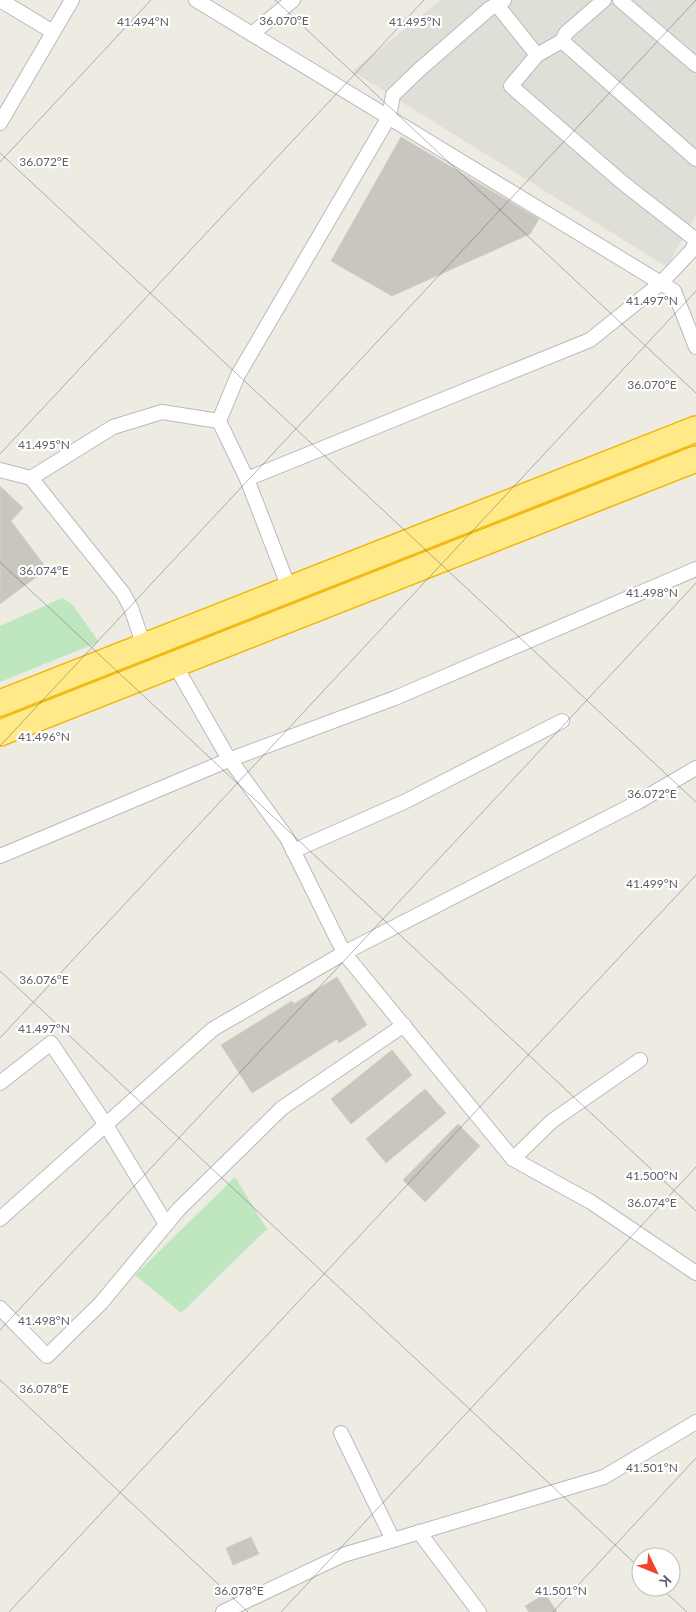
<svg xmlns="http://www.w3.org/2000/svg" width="696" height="1612" font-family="Lato,sans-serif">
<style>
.industrial{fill:#dfded7}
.green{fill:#bee7c0}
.building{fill:#c9c6c0;stroke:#d3cec1}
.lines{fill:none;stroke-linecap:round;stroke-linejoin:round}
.street-casing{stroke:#b8babf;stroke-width:16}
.highway-casing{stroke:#f1b500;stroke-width:28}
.street{stroke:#fff;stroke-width:14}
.highway{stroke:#ffe989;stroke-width:25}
.ticks{fill:none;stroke:#5b5e64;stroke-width:1;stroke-opacity:0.45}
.ticks-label{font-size:12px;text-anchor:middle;fill:#5b5e64;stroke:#fff;stroke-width:4.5;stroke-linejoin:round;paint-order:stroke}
</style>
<rect width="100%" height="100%" fill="#eeece2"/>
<path class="industrial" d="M441,0H696V215L667,267L352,71Z"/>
<g class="green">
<path d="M62,598L72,604L99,642L0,682V626Z"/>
<path d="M235,1177L267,1229L181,1313L135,1275Z"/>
</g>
<g class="building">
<path d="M401,137L539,219L530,234L392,296L331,261Z"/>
<path d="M0,486L23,508L11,521L47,569L0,604Z"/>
<path d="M337,977L367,1025L339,1043L337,1039L252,1093L221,1045L292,1001L294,1004Z"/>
<path d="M392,1050L412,1075L351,1124L331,1099Z"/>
<path d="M425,1089L446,1113L386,1163L366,1139Z"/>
<path d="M458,1124L480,1146L425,1202L403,1180Z"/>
<path d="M251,1537L259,1554L233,1565L226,1548Z"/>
<path d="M545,1594L557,1612H529L525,1606Z"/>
</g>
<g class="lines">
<g class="street-casing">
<g id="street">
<path d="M0,0L53,32"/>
<path d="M196,0L674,291L696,347"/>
<path d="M604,0L566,33L562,41L537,55L511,86L623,183L696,240"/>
<path d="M620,0L696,65"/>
<path d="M497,5L537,55"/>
<path d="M253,33L293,0"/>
<path d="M562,41L696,159"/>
<path d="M0,123L72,0"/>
<path d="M0,470L31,478L113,427L162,412L219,421"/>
<path d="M31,478L123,593L131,608L144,646"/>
<path d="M247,479L590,340L661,283L692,250L696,241"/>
<path d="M289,588L247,479L219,421L238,375L389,117L393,95L419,70L489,9L504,0"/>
<path d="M175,665L226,754L287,838L344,953L513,1159L591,1202L696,1273"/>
<path d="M293,851L404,802L562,721"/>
<path d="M0,856L231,759L395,698L696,569"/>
<path d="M0,1083L51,1043L106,1125L166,1224"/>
<path d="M513,1159L552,1121L640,1060"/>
<path d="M0,1219L213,1029L344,953L638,802L696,768"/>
<path d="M0,1308L47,1356L101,1303L179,1209L282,1108L404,1025"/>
<path d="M341,1433L393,1540"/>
<path d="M419,1532L479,1612"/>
<path d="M223,1612L343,1555L604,1477L696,1422"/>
</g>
</g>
<g class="highway-casing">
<g id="highway">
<path d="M0,703L696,429"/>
<path d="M0,733L696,459"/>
</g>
</g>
<use href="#street" class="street"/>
<use href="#highway" class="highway"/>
</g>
<path class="ticks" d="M275,0L696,393M0,153L696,802M0,162L151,0M0,454L424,0M0,562L696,1211M0,746L696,0M0,971L641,1569M0,1038L696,291M0,1330L696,583M0,1380L248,1612M660,1587L687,1612M9,1612L696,875M281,1612L696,1167M553,1612L696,1458"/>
<g class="ticks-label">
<text x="284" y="25">36.070°E</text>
<text x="143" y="26">41.494°N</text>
<text x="415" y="26">41.495°N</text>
<text x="44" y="166">36.072°E</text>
<text x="652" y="305">41.497°N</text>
<text x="652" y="389">36.070°E</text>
<text x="44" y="449">41.495°N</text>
<text x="44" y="575">36.074°E</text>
<text x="652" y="597">41.498°N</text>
<text x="44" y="741">41.496°N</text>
<text x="652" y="798">36.072°E</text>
<text x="652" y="888">41.499°N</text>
<text x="44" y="984">36.076°E</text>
<text x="44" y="1033">41.497°N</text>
<text x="652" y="1180">41.500°N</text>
<text x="652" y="1207">36.074°E</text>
<text x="44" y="1325">41.498°N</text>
<text x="44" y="1393">36.078°E</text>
<text x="652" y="1472">41.501°N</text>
<text x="561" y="1595">41.501°N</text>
<text x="239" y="1595">36.078°E</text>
</g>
<g transform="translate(656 1572) rotate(133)"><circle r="24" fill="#ffffff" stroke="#bdbfc1"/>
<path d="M0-4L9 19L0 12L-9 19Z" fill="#ef4428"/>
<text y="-8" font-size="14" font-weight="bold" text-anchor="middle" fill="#5b5e64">K</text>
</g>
</svg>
